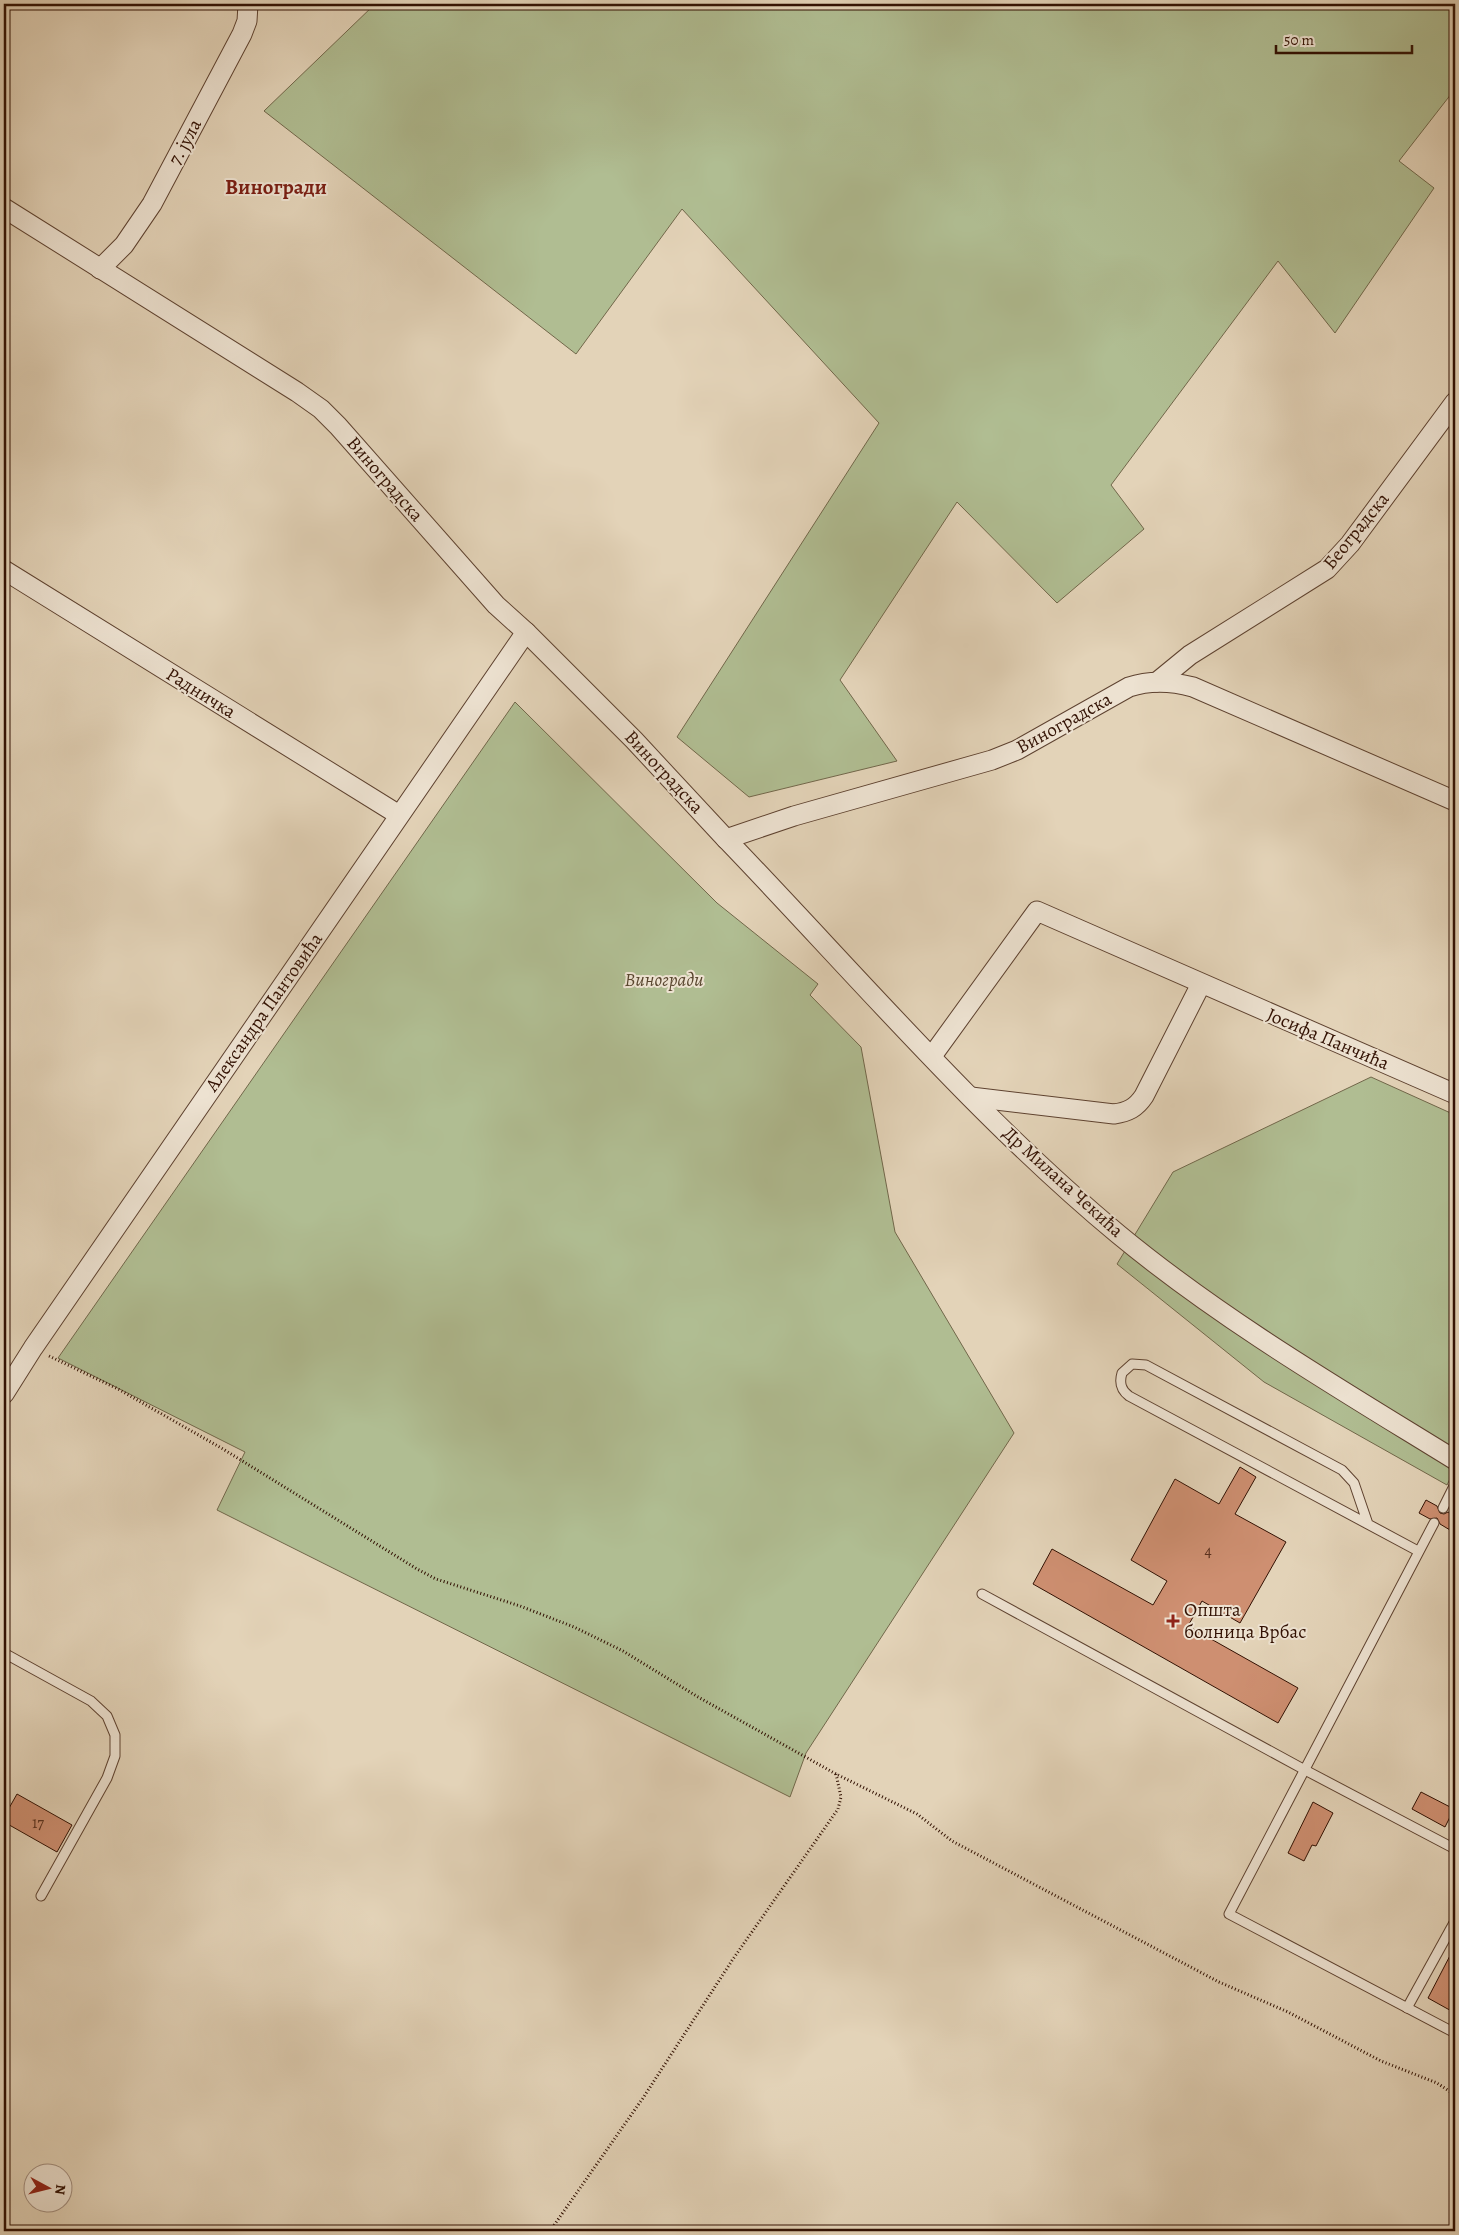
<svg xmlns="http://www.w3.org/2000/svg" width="1459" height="2235" font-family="Alegreya,serif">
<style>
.green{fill:#b0bd92;stroke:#71674a}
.building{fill:#ce8f71;stroke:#321103}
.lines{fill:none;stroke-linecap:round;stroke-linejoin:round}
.lane-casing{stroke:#5e4230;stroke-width:11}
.street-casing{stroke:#5e4230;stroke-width:21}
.path{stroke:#321103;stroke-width:3;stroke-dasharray:1 2.5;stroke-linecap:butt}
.lane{stroke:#ede2d1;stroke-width:9}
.street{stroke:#ede2d1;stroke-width:19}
.poi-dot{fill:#8f2418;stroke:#ede2d1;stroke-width:2}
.labels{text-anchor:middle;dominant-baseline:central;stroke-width:4;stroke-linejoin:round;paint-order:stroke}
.number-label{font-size:16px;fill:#59301e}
.street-label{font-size:19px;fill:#321103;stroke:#ede2d1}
.park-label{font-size:19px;font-style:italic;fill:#58452e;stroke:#ede2d1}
.poi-label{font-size:19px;fill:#321103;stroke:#ede2d1;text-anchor:start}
.quarter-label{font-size:21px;font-weight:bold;fill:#7a1f14;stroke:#ede2d1}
</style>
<rect width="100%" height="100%" fill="#e3d3b8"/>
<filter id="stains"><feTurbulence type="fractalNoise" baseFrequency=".004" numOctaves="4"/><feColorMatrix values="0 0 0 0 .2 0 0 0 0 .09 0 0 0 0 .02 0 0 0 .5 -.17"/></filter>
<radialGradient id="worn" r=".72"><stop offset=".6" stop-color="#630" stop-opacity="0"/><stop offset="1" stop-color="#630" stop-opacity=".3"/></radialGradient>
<g class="green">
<path d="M375,4H1455V89L1399,161L1434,188L1335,333L1278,261L1111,485L1144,529L1057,603L957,502L840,680L897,761L749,797L677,737L879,423L682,209L576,354L264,111Z"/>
<path d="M515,702L717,903L818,984L810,995L861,1047L895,1232L1014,1433L806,1753L790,1797L217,1510L245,1452L58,1358Z"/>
<path d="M1371,1077L1455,1115V1469L1447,1485L1264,1382L1117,1264L1173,1172Z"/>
</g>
<g class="building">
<path d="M1240,1467L1256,1477L1235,1514L1286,1542L1240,1623L1202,1601L1188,1626L1298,1688L1278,1723L1033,1584L1052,1549L1153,1605L1167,1581L1131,1560L1175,1479L1219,1504Z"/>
<path d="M1426,1500L1437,1506L1440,1513L1444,1514L1448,1512L1455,1516V1521L1450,1530L1440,1524L1437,1518L1430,1519L1419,1513Z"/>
<path d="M1421,1792L1454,1809L1445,1827L1412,1809Z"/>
<path d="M17,1794L72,1825L57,1852L4,1822V1817Z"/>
<path d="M1313,1802L1333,1813L1316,1846L1312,1845L1304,1861L1288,1853Z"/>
<path d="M1455,1946V2013L1428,1998Z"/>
</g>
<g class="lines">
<g class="lane-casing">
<g id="lane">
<path d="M1443,1508L1455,1484"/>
<path d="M1434,1523L1229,1914L1455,2033"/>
<path d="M1368,1524L1354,1483L1342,1470L1146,1365L1132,1364L1122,1373C1119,1383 1121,1390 1129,1396L1418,1551"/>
<path d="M982,1594L1305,1770L1455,1849"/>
<path d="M4,1653L91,1701L107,1716L115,1735V1756L107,1778L41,1896"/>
<path d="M1407,2008L1455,1921"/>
</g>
</g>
<g class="street-casing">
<g id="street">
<path d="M4,208L297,392L321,409L338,426L496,605L526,632L634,740L726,839L794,816L992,760L1017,750L1129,687C1150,680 1171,681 1193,687L1455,801"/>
<path d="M100,269L124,245L152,204L242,34L247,21L248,4"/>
<path d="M4,570L399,815"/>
<path d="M1157,682L1190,655L1327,569L1350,544L1455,402"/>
<path d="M726,839C853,971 977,1117 1118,1234C1222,1320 1340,1389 1455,1460"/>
<path d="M932,1056L1037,911L1455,1094"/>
<path d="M971,1097L1114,1114C1128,1112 1136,1108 1144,1096L1201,984"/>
<path d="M4,1394L33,1348L526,632"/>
</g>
</g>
<g class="path">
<path d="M49,1356L118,1389L223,1449L417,1569L436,1579L520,1606L574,1627L623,1651L698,1697L836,1774L917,1814L952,1841L1219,1982L1288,2012L1381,2061L1437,2083L1455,2095"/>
<path d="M550,2231L643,2098L733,1959L838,1809L841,1797L836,1774"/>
</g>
<use href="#lane" class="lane"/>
<use href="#street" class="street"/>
</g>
<path class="poi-dot" d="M1170.5 1613.5h5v5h5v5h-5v5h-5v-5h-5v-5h5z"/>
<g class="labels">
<g class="number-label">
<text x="1208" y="1551">4</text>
<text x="38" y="1823">17</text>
</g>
<g class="street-label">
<text transform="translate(185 142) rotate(-62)">7. јула</text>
<text transform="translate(385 479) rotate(49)">Виноградска</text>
<text transform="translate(1356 531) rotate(-51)">Београдска</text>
<text transform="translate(201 693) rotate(32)">Радничка</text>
<text transform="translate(1064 723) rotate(-29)">Виноградска</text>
<text transform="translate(664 772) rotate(47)">Виноградска</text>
<text transform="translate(264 1012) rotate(-55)">Александра Пантовића</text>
<text transform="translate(1328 1039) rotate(23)">Јосифа Панчића</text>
<text transform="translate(1063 1182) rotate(42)">Др Милана Чекића</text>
</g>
<g class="park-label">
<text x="664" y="980">Виногради</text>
</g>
<g class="poi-label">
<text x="1184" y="1610">Општа<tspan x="1184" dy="22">болница Врбас</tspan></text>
</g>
<g class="quarter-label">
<text x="276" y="187">Виногради</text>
</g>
</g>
<rect width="1459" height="2235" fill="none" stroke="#e3d3b8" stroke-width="20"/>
<rect x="5" y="5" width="1449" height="2225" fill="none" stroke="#321103" stroke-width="2.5"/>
<rect x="10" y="10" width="1439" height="2215" fill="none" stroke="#321103"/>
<g transform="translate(48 2188) rotate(97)"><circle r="24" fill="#ede2d1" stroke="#a28e7f"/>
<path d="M0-4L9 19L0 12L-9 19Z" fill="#8f2418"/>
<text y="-8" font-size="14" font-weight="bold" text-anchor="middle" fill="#321103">N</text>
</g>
<path d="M1276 45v8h136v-8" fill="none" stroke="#321103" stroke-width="2.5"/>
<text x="1284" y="45" font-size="15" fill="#321103" stroke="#ede2d1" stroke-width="4" paint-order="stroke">50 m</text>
<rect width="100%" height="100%" filter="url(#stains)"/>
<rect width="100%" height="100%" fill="url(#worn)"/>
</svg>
